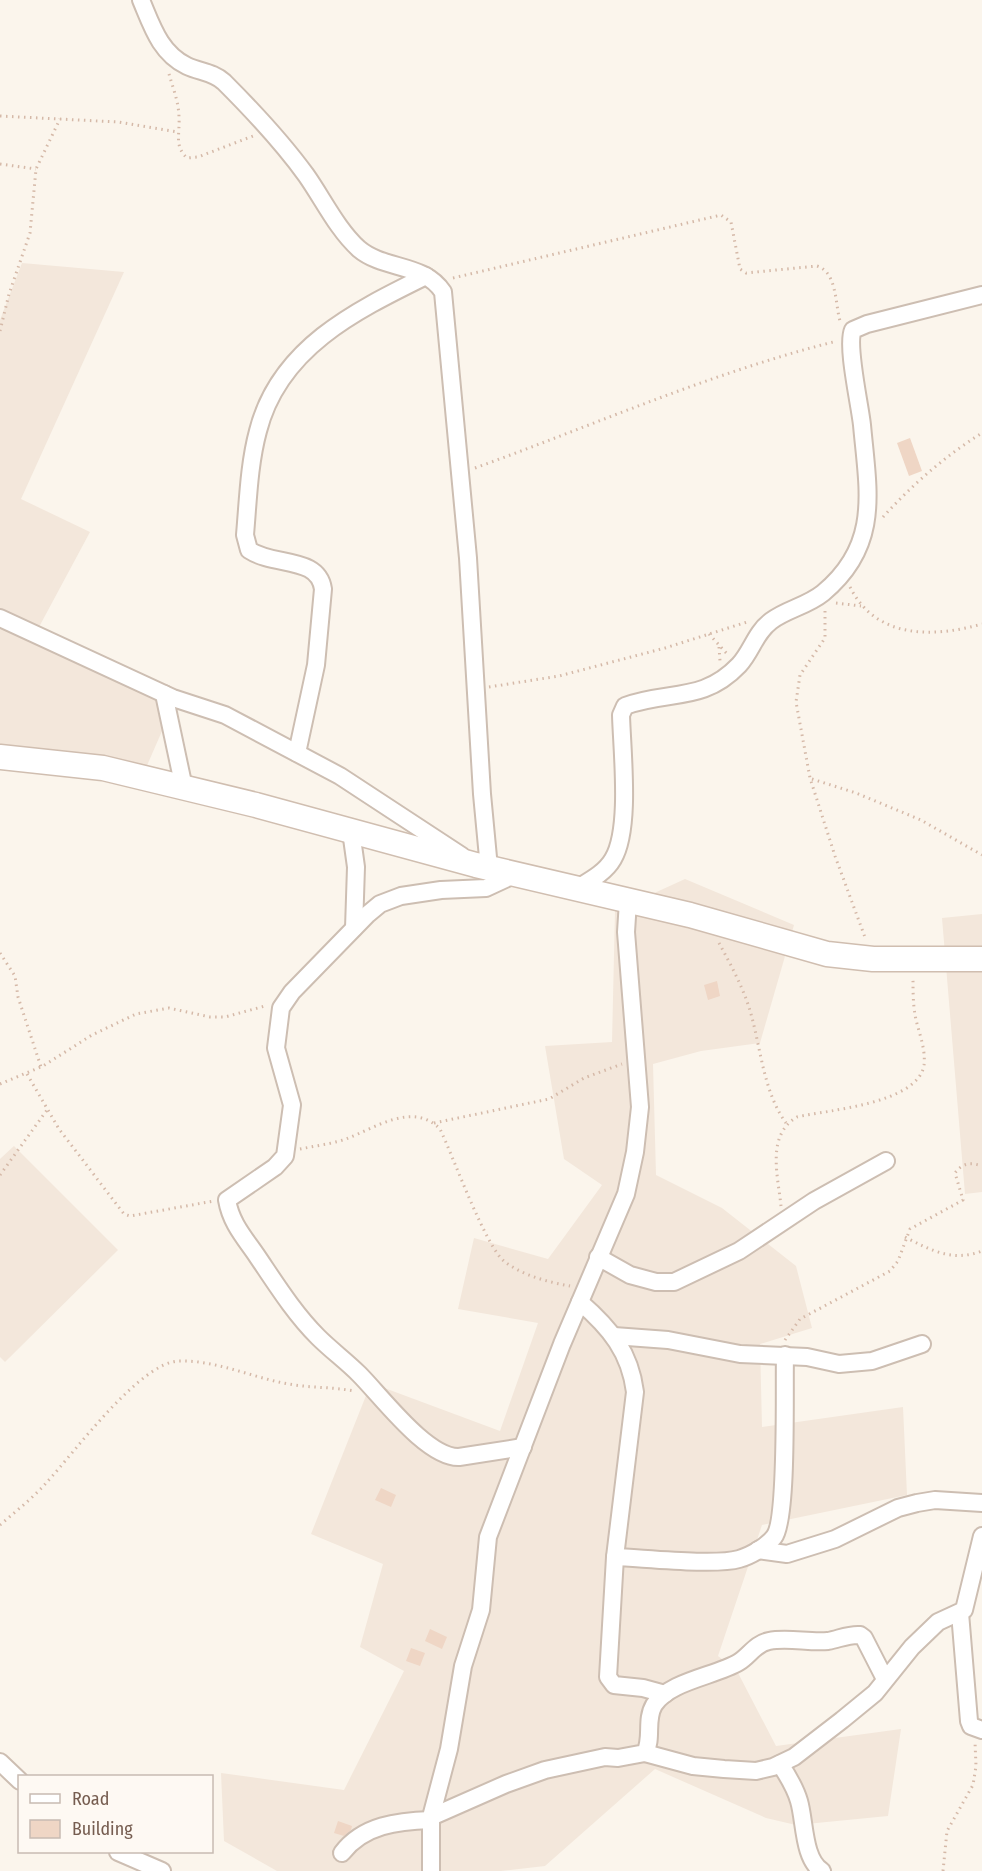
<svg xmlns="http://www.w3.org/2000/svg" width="982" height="1871" font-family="'Fira Sans Condensed',sans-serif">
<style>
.residential{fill:#f3e7db}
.building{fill:#efd6c5}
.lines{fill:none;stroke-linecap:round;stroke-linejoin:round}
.minor-casing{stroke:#cdbeb2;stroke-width:20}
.secondary-casing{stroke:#d0beb0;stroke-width:27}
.path{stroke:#d5b9a8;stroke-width:3;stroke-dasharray:1.5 4.5;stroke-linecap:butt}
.minor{stroke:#fff;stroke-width:16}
.secondary{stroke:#fff;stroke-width:24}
</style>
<rect width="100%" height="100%" fill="#fbf5ec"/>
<g class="residential">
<path d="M22,263L124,272L21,499L90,532L39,627L179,692L142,777L0,761V320Z"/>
<path d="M685,879L794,925L760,1043L701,1051L653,1064L656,1175L722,1208L796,1266L812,1328L760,1344L762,1427L903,1407L907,1495L762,1525L718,1656L737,1671L776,1746L901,1729L888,1816L796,1825L766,1818L655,1769L545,1866L501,1871H277L224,1841L221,1773L344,1790L404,1671L360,1647L383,1564L311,1534L371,1383L500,1431L538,1323L458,1309L474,1238L548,1259L602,1185L564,1159L545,1046L612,1042L615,911Z"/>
<path d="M982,914V1192L965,1194L942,918Z"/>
<path d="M14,1146L118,1250L5,1362L0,1357V1159Z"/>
</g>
<g class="building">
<path d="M910,438L922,471L909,476L897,443Z"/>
<path d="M717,981L720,996L708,1000L704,985Z"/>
<path d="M381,1488L396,1495L391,1507L375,1500Z"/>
<path d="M430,1629L447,1637L442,1649L425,1641Z"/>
<path d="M411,1648L425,1653L420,1666L406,1661Z"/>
<path d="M338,1821L352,1826L351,1830L344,1836L334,1833Z"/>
</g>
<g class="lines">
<g class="minor-casing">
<g id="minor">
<path d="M141,0C152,26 160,53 187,66C200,72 213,72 224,82C253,111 282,142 306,175C323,199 337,229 359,249C384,270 424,263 443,292L468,558L482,794L489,868"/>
<path d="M0,618L173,698L225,715L340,776L462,856"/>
<path d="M164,694L184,788"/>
<path d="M297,753L316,665L323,589C318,556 275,567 249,550L245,535C248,501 249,464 258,431C279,348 355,311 426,276"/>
<path d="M351,831L356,867L354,928"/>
<path d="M516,874L486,888L441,890L401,896L380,904L368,914L292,992L281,1008L276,1048L292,1105L285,1156L275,1167L227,1200C231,1223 244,1237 257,1256C276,1284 294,1313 318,1337C331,1350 346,1361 359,1374C382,1397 427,1458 459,1457L523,1447"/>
<path d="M576,889C589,881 605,873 613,859C631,829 622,752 621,715L625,706C668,690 703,703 739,665C752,651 755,633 771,621C787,609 807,606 823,593C881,545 868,491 862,425C860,405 846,345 853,330L867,324L982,295"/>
<path d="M598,1257L630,1275L656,1282H674L739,1251L814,1201L886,1161"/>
<path d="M580,1302C610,1328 630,1352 635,1392L615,1557L608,1677L614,1685L643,1688L665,1694"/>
<path d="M614,1336L668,1340L740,1354L807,1357L839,1364L872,1361L922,1344"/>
<path d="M758,1550L787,1554L835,1539L898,1508L917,1503L935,1500L982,1503"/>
<path d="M615,1557C643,1558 715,1566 739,1559C750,1556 766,1547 774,1537C788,1520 784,1386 785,1355"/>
<path d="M960,1613L969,1721L971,1726L982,1730"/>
<path d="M645,1753L693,1766L724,1769L756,1771L773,1767L794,1757L842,1720L875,1693L912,1647L938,1622L964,1610L982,1536"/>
<path d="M0,1762L20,1781"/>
<path d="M780,1764C788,1776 795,1787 799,1801C805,1821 803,1859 822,1871"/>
<path d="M431,1817L506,1784L545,1770L605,1757L618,1758L645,1753C653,1738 645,1720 654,1705C669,1681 716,1676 739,1662C750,1655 755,1644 769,1641C788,1637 809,1643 828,1641C839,1639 849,1634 860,1635L864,1638L885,1679"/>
<path d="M118,1852L162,1871"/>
<path d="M342,1853C363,1825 398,1821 431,1820"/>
<path d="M431,1871V1817L449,1749L463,1666L481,1610L488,1537L562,1344L626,1194L635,1152L640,1107L626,932L628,901"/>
</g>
</g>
<g class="secondary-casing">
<path id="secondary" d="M0,757L103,768L256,805L476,865L690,915L827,954L873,959H982"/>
</g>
<g class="path">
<path d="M169,74C173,88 179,103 179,118C180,134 174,146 187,158L198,157L253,136"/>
<path d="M0,116L118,122L178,132"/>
<path d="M0,164L36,169"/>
<path d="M453,278L721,215L731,222L740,269L746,273L817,266C837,272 835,303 840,321"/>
<path d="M0,331L9,294L30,233L36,169L60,119"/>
<path d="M475,468C597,424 710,373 837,341"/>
<path d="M883,517C912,485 945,456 982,433"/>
<path d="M850,587C876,639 932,638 982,624"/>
<path d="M836,603L861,606"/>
<path d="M825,611V638L800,675L796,702L810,778L835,856L866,940"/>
<path d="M709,634L729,656"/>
<path d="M719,647L720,661"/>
<path d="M489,687L559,676L665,648L747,622"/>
<path d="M812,779L856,793L921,820L982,855"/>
<path d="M719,943C731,965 744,989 751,1014C761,1050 764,1093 786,1123"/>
<path d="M0,953L15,976L18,997L41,1067"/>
<path d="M27,1074L59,1129L124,1214L130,1216L214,1201"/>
<path d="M0,1084L43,1066L92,1035L136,1014L169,1008L210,1017H225L265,1006"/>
<path d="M434,1123L549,1099L584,1078L622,1064"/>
<path d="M300,1149C315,1146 331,1144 346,1139C375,1128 413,1101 440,1129C453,1156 486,1248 505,1262C524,1276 548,1282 570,1286"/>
<path d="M0,1175L47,1110"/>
<path d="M781,1206C778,1176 766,1135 797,1117C827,1110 918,1104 924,1065C926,1048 918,1031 915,1015C913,1003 913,990 913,978"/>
<path d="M905,1237C932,1251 953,1262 982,1251"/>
<path d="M785,1340L800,1319L890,1271L898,1261L910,1229L963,1200L955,1173C962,1163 971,1162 982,1166"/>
<path d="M0,1525C16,1511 33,1498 47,1482C74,1453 140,1362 179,1361C219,1360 257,1380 295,1385C315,1388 333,1387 354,1391"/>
<path d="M943,1871L947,1831L973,1785L976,1766L975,1742"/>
</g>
<use href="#minor" class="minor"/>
<use href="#secondary" class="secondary"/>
</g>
<rect x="18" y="1775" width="195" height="78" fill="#fef9f3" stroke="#c8bbb2" stroke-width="1.5"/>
<rect x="30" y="1794" width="30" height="9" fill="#ffffff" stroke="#c8bbb2" stroke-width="1.5"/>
<text x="72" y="1805" font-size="18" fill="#765d50">Road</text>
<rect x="30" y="1820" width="30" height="18" fill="#efd6c5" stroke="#c8bbb2" stroke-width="1.5"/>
<text x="72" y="1835" font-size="18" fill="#765d50">Building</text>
</svg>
